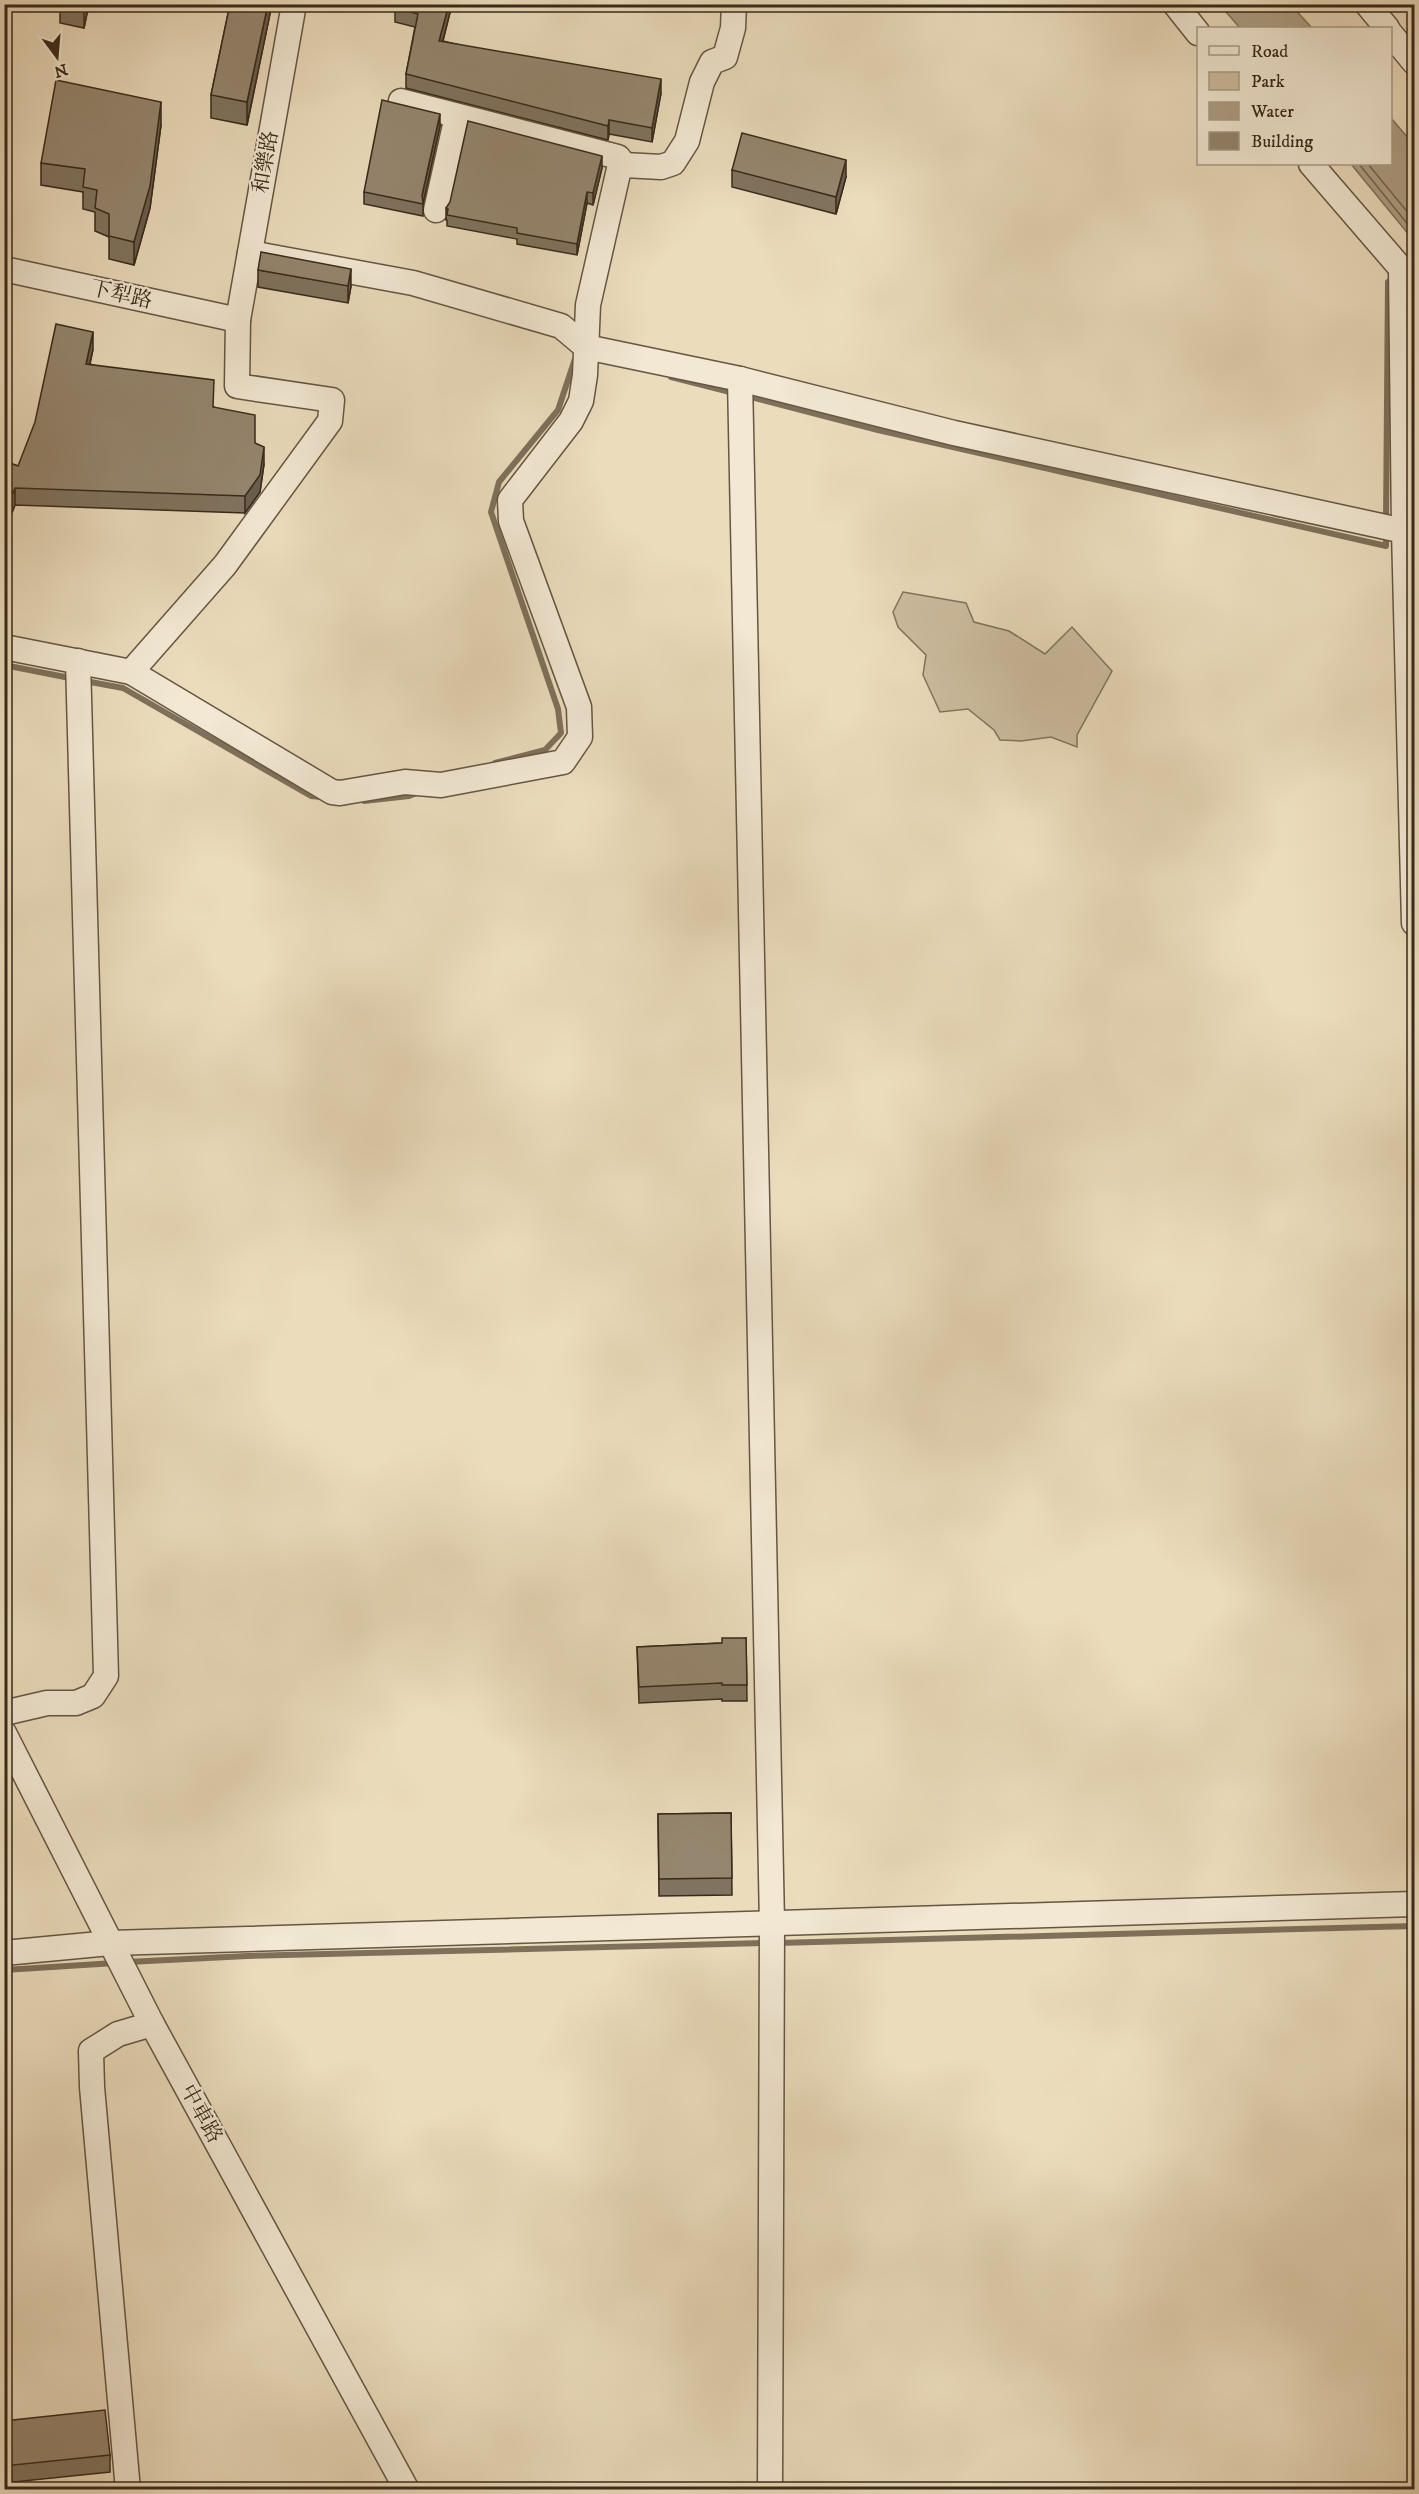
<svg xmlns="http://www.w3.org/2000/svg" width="1419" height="2494" font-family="'IM FELL DW Pica','Noto Serif TC',serif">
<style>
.green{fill:#cdbea1;stroke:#82745e;stroke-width:1.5}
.water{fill:#ae9f85;stroke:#7f705b;stroke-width:1.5}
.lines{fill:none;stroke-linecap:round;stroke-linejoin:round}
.shore{stroke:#736450;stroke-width:1.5}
.stream{stroke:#7f705b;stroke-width:6}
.minor-casing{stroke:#655643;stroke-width:27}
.minor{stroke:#f2e8d3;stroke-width:24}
.wall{fill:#80735f;stroke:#38291b;stroke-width:1.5}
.shaded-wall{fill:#685e4e;stroke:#38291b;stroke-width:1.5}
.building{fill:#95866f;stroke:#38291b;stroke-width:1.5}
.labels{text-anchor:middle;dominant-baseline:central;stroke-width:4.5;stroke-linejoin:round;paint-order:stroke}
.street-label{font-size:21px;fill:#38291b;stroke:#f2e8d3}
</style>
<rect width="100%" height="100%" fill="#ebdcbc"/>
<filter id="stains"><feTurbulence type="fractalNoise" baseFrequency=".00333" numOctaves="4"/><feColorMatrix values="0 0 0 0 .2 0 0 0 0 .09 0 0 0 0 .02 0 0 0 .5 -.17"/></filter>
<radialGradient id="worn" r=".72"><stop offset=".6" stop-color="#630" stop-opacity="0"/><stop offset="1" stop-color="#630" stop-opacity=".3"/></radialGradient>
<path class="green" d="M903,592L966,603L974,622L1009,631L1045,654L1072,627L1112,671L1077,735V747L1051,737L1021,741L1000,740L994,730L968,709L940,712L923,675L926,655L898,627L893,612Z"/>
<g class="water">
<path d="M1220,5H1291L1312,28H1240Z"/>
<path d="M1391,118L1414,145V241L1351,164H1390Z"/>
</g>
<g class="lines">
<g class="shore">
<path d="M1359,164L1414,232"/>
<path d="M1368,164L1414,220"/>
</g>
<g class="stream">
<path d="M671,377L734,393"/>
<path d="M747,396L878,430L1386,546V533"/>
<path d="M1386,523L1388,282L1394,278"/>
<path d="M4,665L75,679"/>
<path d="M85,681L123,688L311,796L321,797"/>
<path d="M495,763L545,750L561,733L558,709L491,512L499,482L558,410L575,359"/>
<path d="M364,801L409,796L419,792"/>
<path d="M778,1943L1414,1926"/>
<path d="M128,1962L247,1956L768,1943"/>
<path d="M4,1970L115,1963"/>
</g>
<g class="minor-casing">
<g id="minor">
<path d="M1175,4L1198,33"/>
<path d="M1367,4L1387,28"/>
<path d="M1390,33L1414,62"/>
<path d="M401,101L618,157L624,165"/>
<path d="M1311,164L1411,280"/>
<path d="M436,210L457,116"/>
<path d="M250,253L413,283L561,326L586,347L740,379L954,433L1404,531"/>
<path d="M1401,268L1404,531L1414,923"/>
<path d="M4,269L238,320"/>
<path d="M740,379L772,1923L770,2490"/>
<path d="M4,647L131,672L332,792L340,793L405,782L441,785L563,762L580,737L579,707L511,521L510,500L571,421L581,401L585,375L588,305L619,169L624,165L661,167L673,163L687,141L702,82L712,62L725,57L733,28L734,4"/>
<path d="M131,672L225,565L330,421L332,400L237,386L238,320L294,4"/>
<path d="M4,1713L47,1703H76L93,1696L106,1676L78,661"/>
<path d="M4,1733L152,2024L407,2490"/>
<path d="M4,1953L110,1943L1414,1904"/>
<path d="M128,2490L92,2087L91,2051L118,2034L152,2024"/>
</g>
</g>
<use href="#minor" class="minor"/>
</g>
<g class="wall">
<path d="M89,4L84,28L60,23V5Z"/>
<path d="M230,4H272L247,125L211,118V95Z"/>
<path d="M452,4L443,41L661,93L652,142L609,134L608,140L406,88V74L415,27L395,22V8Z"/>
<path d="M161,125L150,208L134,265L109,259V237L95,231V212L83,209V192L41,185V163Z"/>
<path d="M440,126L423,203V216L364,204V192Z"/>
<path d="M602,168L593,205L587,203L577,255L517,244V239L447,226V220H446V208Z"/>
<path d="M732,170L846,177L836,214L732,187Z"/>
<path d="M258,270L351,286L348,303L258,287Z"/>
<path d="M93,349L90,364L214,407L255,443L264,464L260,492L245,513L15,505L7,525L4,524V461L18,466Z"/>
<path d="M746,1638L747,1701H722V1699L639,1703L637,1647L722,1643Z"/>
<path d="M731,1813L732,1895L659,1896L658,1814Z"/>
<path d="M4,2421L110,2455V2472L4,2483Z"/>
</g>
<g class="shaded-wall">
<path d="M85,4H89L84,28V10Z"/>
<path d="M268,4H272L247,125V102Z"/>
<path d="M449,4H452V5L439,55V41Z"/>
<path d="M661,79V93L652,142V128Z"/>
<path d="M161,102V125L150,208L134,265V242Z"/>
<path d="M440,114V126L423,204L422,195Z"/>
<path d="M609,120V134L608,140V126Z"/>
<path d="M602,156V168L593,205V193Z"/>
<path d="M846,160V177L836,214V197Z"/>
<path d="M587,192V203L577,255V244Z"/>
<path d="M351,269V286L348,303V286Z"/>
<path d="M93,332V349L86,381V364Z"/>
<path d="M264,447V464L260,492L245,513V496Z"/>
<path d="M15,488V505L7,525V507Z"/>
</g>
<g class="building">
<path d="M60,4H85L84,10Z"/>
<path d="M230,4H268L247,102L211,95Z"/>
<path d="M396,4H449L439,41L661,79L652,128L609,120L608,126L406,74L418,14L395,8Z"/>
<path d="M56,80L161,102L150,186L134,242L109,236V214L95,208L97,190L83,187L85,169L41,163Z"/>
<path d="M382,100L440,114L422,195L423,204L364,192Z"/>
<path d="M468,121L602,156L593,193L587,192L577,244L517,233V228L447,215L448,209L446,208L450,202Z"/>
<path d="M742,133L846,160L836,197L732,170Z"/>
<path d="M261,252L351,269L348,286L258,270Z"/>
<path d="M56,324L93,332L86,364L214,380L213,407L255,415V443L264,447L260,475L245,496L15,488L7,507L4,506V461L18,466L35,422Z"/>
<path d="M722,1638H746L747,1685H722V1683L639,1687L637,1647L722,1643Z"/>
<path d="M731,1813L732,1878L659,1879L658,1814Z"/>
<path d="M105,2410L110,2455L4,2466V2421Z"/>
</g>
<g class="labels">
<g class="street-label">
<text transform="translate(266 162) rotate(-80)">和樂路</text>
<text transform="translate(121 295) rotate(13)">下犁路</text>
<text transform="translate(201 2114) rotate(61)">中車路</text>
</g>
</g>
<rect width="1419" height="2494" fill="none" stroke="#ebdcbc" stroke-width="24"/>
<rect x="6" y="6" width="1407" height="2482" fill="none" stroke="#38291b" stroke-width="3"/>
<rect x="12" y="12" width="1395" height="2470" fill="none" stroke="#38291b" stroke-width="1.5"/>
<rect x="1197" y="27" width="195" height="138" fill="#f2e8d3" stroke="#a89c89" stroke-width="1.5"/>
<rect x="1209" y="46" width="30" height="9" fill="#f2e8d3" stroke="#a89c89" stroke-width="1.5"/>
<text x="1251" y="57" font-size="18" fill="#38291b">Road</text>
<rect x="1209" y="72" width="30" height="18" fill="#cdbea1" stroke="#a89c89" stroke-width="1.5"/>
<text x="1251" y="87" font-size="18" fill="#38291b">Park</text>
<rect x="1209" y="102" width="30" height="18" fill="#ae9f85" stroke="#a89c89" stroke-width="1.5"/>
<text x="1251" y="117" font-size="18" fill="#38291b">Water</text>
<rect x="1209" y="132" width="30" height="18" fill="#95866f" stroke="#a89c89" stroke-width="1.5"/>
<text x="1251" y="147" font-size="18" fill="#38291b">Building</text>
<g transform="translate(57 57) rotate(164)" stroke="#f2e8d3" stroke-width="4.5" paint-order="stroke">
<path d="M0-4.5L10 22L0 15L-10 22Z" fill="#38291b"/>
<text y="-9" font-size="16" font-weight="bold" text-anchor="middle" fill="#38291b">N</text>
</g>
<rect width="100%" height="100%" filter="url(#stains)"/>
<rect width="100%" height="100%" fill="url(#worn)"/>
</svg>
